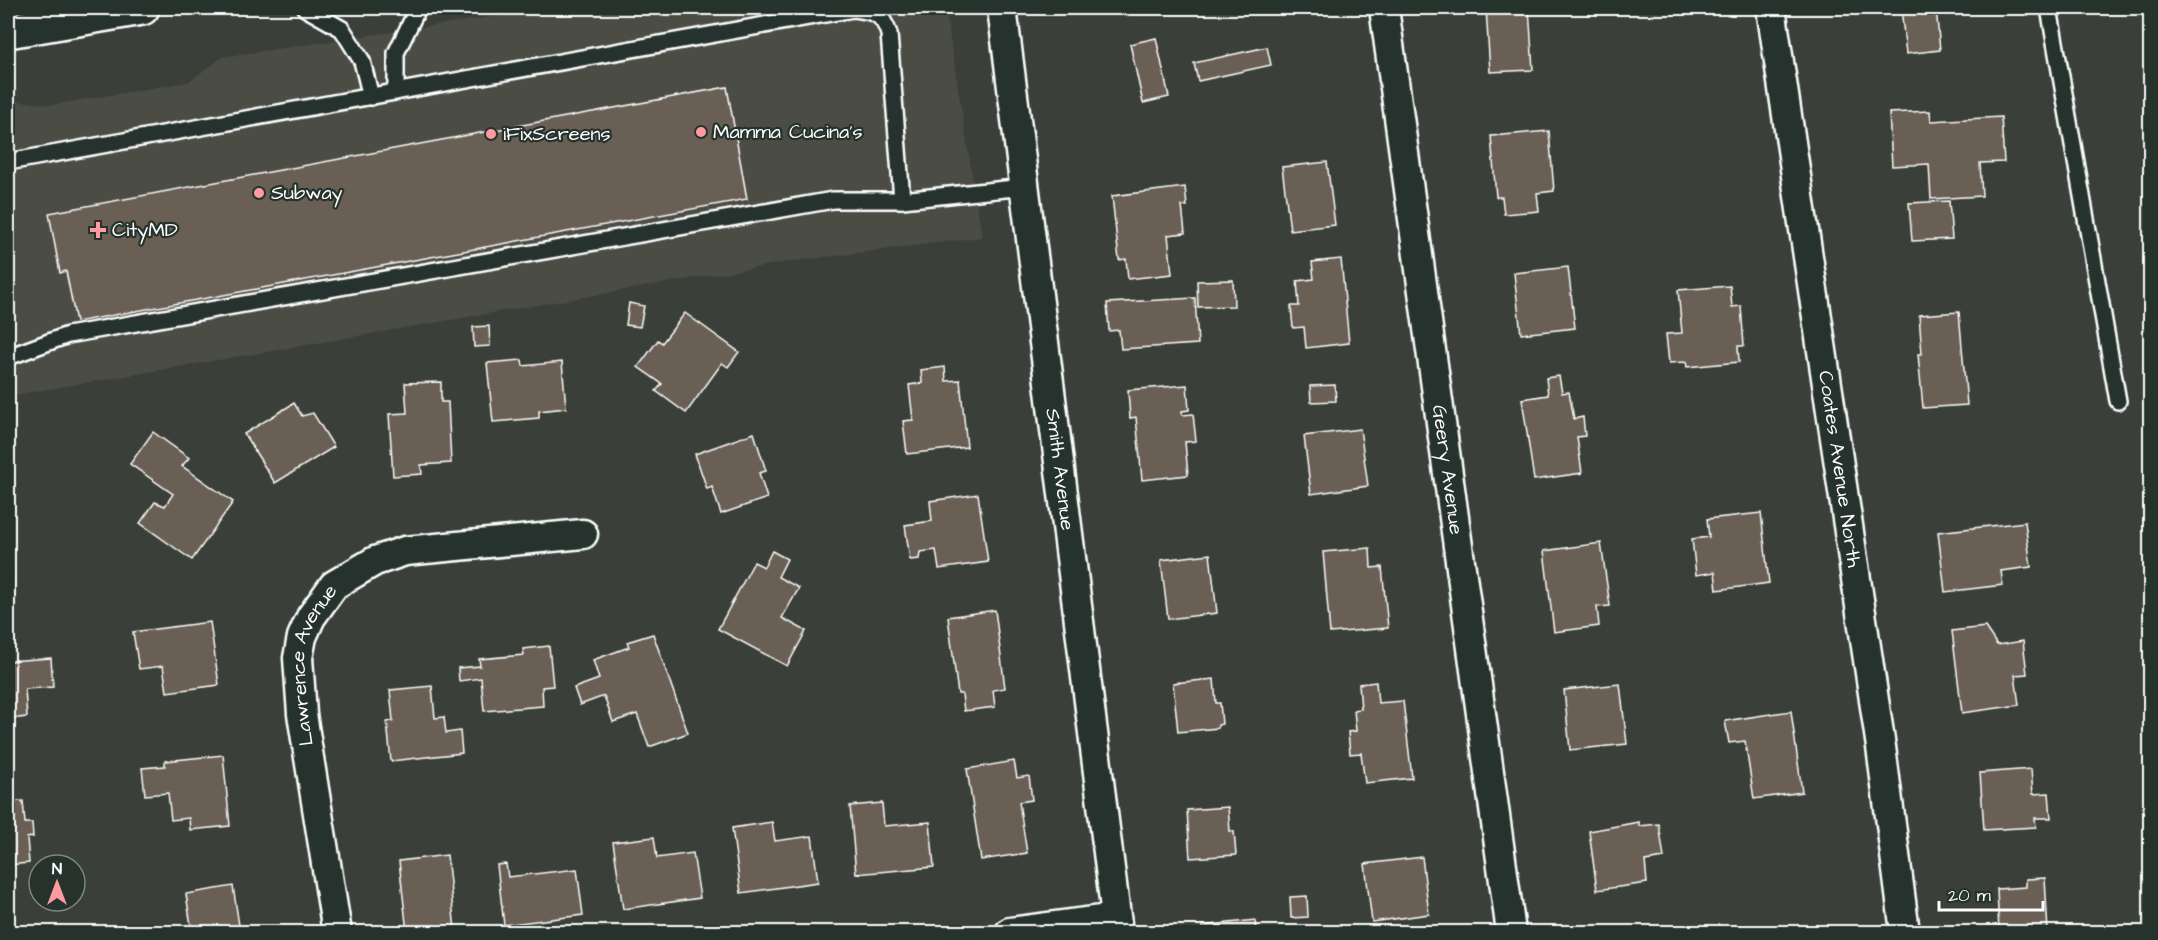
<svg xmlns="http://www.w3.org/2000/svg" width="2158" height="940" font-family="'Architects Daughter',sans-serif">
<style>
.built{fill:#4c4d45}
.building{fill:#6a5e55;stroke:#fff;stroke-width:1.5}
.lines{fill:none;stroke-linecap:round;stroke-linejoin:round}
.service-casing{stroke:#fff;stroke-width:20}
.minor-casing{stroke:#fff;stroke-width:33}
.primary-casing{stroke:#fff;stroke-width:38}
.service{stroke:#26332d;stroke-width:15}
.minor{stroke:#26332d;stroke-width:28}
.primary{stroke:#26332d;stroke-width:33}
.poi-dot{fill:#ff9aa2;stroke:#26332d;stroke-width:2}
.labels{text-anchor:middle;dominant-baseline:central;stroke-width:4.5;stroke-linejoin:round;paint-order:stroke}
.poi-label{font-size:20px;fill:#fff;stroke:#26332d;text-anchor:start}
.street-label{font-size:20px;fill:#fff;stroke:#26332d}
</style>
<rect width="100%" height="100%" fill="#3a4039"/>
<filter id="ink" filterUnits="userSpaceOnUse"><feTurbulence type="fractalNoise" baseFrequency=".0167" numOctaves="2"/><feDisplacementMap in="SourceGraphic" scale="12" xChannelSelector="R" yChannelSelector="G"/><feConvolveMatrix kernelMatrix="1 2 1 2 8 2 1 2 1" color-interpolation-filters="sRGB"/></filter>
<g filter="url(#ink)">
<path class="built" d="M553,8H945L982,237L793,261L8,396V100L52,105L188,82L223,57Z"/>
<g class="building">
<path d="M1486,8H1529L1533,70L1490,72Z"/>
<path d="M1901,8H1936L1940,50L1906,54Z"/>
<path d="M1156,38L1169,97L1143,103L1130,44Z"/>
<path d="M1267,47L1271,65L1198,81L1194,63Z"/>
<path d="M727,87L747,199L76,322L66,271L60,273L49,213Z"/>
<path d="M1930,111L1931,121L2001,117L2004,162L1980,163L1982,196L1931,199L1929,164L1892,166L1889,113Z"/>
<path d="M1549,131L1554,191L1537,193L1539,211L1504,214L1502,197H1496L1491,136Z"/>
<path d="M1327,162L1335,225L1290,230L1282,167Z"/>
<path d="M1185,187L1187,206H1182L1185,233L1168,235L1172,274L1128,279L1126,259L1119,260L1112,196Z"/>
<path d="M1949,201L1952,239L1912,241L1909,203Z"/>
<path d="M1341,259L1349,343L1306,348L1304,327L1293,328L1291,306H1299L1297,281L1314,279L1312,262Z"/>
<path d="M1568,267L1575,328L1521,334L1514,273Z"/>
<path d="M1233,280L1234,306L1198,307L1197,281Z"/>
<path d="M1730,286L1732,307L1741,306L1744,346H1738L1739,362L1687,367L1686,362L1669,363L1666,334L1682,333L1678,290Z"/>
<path d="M1195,298L1198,344L1121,349L1119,330L1109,331L1107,303Z"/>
<path d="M629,303L644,306L640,327L626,325Z"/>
<path d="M1959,312L1967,405L1923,408L1918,354H1922L1919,315Z"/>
<path d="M685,313L739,352L728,367L722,363L686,413L656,391L662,384L638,367L658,340L662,343Z"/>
<path d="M489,326L490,346L474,347L473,327Z"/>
<path d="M522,360L523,366L562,362L566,408L539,411V418L493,422L487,363Z"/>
<path d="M945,367L946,381L960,380L967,447L907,454L903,421L913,420L909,385L922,383L921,370Z"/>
<path d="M1559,376L1562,393L1569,392L1574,419L1583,417L1585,436L1577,437L1582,473L1534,480L1522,399L1548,395L1546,378Z"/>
<path d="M441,382V402H448L451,463L421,465L422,474L393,476L389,414L407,413L405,383Z"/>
<path d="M1187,385L1189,410L1182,411V415L1193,414L1196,441L1185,442L1188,475L1142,480L1136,417L1130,418L1128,390Z"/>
<path d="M1335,385L1336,401L1311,402L1310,386Z"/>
<path d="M294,403L302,416L313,413L334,447L275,483L244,434Z"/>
<path d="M1360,429L1368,486L1311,494L1304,436Z"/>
<path d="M153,432L189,458L182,466L233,502L192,560L140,523L155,502L165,506L173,494L130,464Z"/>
<path d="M754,433L766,471L759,473L767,498L721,514L712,487L707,489L695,454Z"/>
<path d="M978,494L988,562L939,569L936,550L920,552L919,559L910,560L905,525L932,521L930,501Z"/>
<path d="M1761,513L1769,583L1717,590L1715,572L1696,575L1692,539L1709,537L1707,519Z"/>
<path d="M2025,522L2031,567L2001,571L2003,585L1945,592L1938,532Z"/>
<path d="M8,541H11L15,615L8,616Z"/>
<path d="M1601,543L1610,606L1597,607L1599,626L1554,632L1544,551Z"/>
<path d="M1370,548L1371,568L1382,567L1388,628L1330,633L1323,552Z"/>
<path d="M772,551L787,559L778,577L799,588L782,618L806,631L787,666L718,629L754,562L764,567Z"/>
<path d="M1210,554L1217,613L1168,619L1161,560Z"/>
<path d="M995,610L1005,688L993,690L995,707L964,711L962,694H958L948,617Z"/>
<path d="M210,622L219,685L167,692L163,666L139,669L133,632Z"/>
<path d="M1985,627L1997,645L2023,641L2027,674L2015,675L2019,705L1962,713L1952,631Z"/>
<path d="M653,634L688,733L649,747L637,714L613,722L604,696L580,705L574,688L599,679L593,660L629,647L627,642Z"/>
<path d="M549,646L553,686L542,687L543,706L484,711L481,678L459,681L458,668L480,666L479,659L524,655L523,649Z"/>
<path d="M51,658L53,687L25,689L27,717L9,719L10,730H8V661Z"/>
<path d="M1214,679L1216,703H1220L1222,724L1218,725V728L1178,732L1173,683Z"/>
<path d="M1376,682L1378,703L1403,701L1412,778L1365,783L1361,753L1350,754L1348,732L1356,731L1354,710L1361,709L1359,684Z"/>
<path d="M1620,684L1627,744L1570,750L1564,690Z"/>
<path d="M432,686L435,718L444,717L446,733L460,731L462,753L391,761L387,722L393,721L390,690Z"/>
<path d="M1791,711L1802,792L1754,799L1745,741L1729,743L1725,721Z"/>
<path d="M223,755L230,826L190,830L189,818L171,820L168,793L145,795L142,768L165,766V761Z"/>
<path d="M1014,761L1017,778L1029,776L1032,800L1019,802L1027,853L981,860L967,769Z"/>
<path d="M2031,769L2033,794L2049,793L2051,818H2035L2036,827L1984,830L1980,773Z"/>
<path d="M23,801L25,823H32L33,837L27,838L29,863L8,865V802Z"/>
<path d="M882,803L884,826L930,822L934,867L856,874L850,806Z"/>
<path d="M1228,807L1230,831H1234L1236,855L1190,858L1187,810Z"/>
<path d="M772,822L775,841L812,836L818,882L741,893L732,828Z"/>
<path d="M1639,822V826L1659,824L1664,858L1645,861L1647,883L1597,890L1589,831Z"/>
<path d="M654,837L657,858L693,853L700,898L623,909L613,842Z"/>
<path d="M447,855L455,930L407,932L399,861Z"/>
<path d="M1422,857L1429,914L1372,922L1365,864Z"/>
<path d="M506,864L508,877L577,869L583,915L504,925L497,865Z"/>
<path d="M2045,878L2048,932H1999L1997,889L2026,887V879Z"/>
<path d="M233,886L240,932H192L186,894Z"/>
<path d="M1307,896L1308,917L1291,918L1290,897Z"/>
<path d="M1255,920L1256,932H1202V926Z"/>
</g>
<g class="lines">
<g class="service-casing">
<g id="service">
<path d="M305,8L342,29L362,61L371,97"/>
<path d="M2049,8L2118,401"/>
<path d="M396,92V53L418,8"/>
<path d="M8,162L853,9C874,12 882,12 889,34L902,200H833L68,335L8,357"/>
<path d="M902,200L1024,187"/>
</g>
</g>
<g class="minor-casing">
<g id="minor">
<path id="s1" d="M1002,8L1118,932"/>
<path id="s2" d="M1384,8L1511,932"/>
<path id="s3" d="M1771,8L1881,747L1905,932"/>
<path id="s4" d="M337,932L302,714L298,658L302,637L311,617L334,585L375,561L405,551L583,534"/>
<path d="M1010,932L1116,918"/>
</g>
</g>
<g class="primary-casing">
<path id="primary" d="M8,31L142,8"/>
</g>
<use href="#service" class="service"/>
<use href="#minor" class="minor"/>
<use href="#primary" class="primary"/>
</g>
</g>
<g class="poi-dot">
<circle cx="701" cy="132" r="6"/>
<circle cx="491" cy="134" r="6"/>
<circle cx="259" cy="193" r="6"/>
<path d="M95 221h6v6h6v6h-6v6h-6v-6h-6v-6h6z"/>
</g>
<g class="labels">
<g class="poi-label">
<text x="713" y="132">Mamma Cucina's</text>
<text x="503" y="134">iFixScreens</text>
<text x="271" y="193">Subway</text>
<text x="112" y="230">CityMD</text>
</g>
<g class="street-label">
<text stroke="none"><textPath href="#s1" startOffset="465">Smith Avenue</textPath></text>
<text stroke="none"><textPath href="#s2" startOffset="466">Geery Avenue</textPath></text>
<text stroke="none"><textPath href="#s3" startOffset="466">Coates Avenue North</textPath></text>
<text stroke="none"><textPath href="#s4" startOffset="273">Lawrence Avenue</textPath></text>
</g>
</g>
<rect width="2158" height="940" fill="none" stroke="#26332d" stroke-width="30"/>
<rect x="15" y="15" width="2128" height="910" fill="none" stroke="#fff" stroke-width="2" filter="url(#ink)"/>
<g transform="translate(57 883)"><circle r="28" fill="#26332d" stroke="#7d8581" stroke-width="1.5"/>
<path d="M0-4.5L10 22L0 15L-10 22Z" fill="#ff9aa2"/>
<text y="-9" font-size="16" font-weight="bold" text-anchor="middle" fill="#ffffff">N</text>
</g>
<path d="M1939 901v9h104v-9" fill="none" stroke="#ffffff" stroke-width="3"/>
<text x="1948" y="901" font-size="18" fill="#ffffff" stroke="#26332d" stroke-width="4.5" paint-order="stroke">20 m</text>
</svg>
